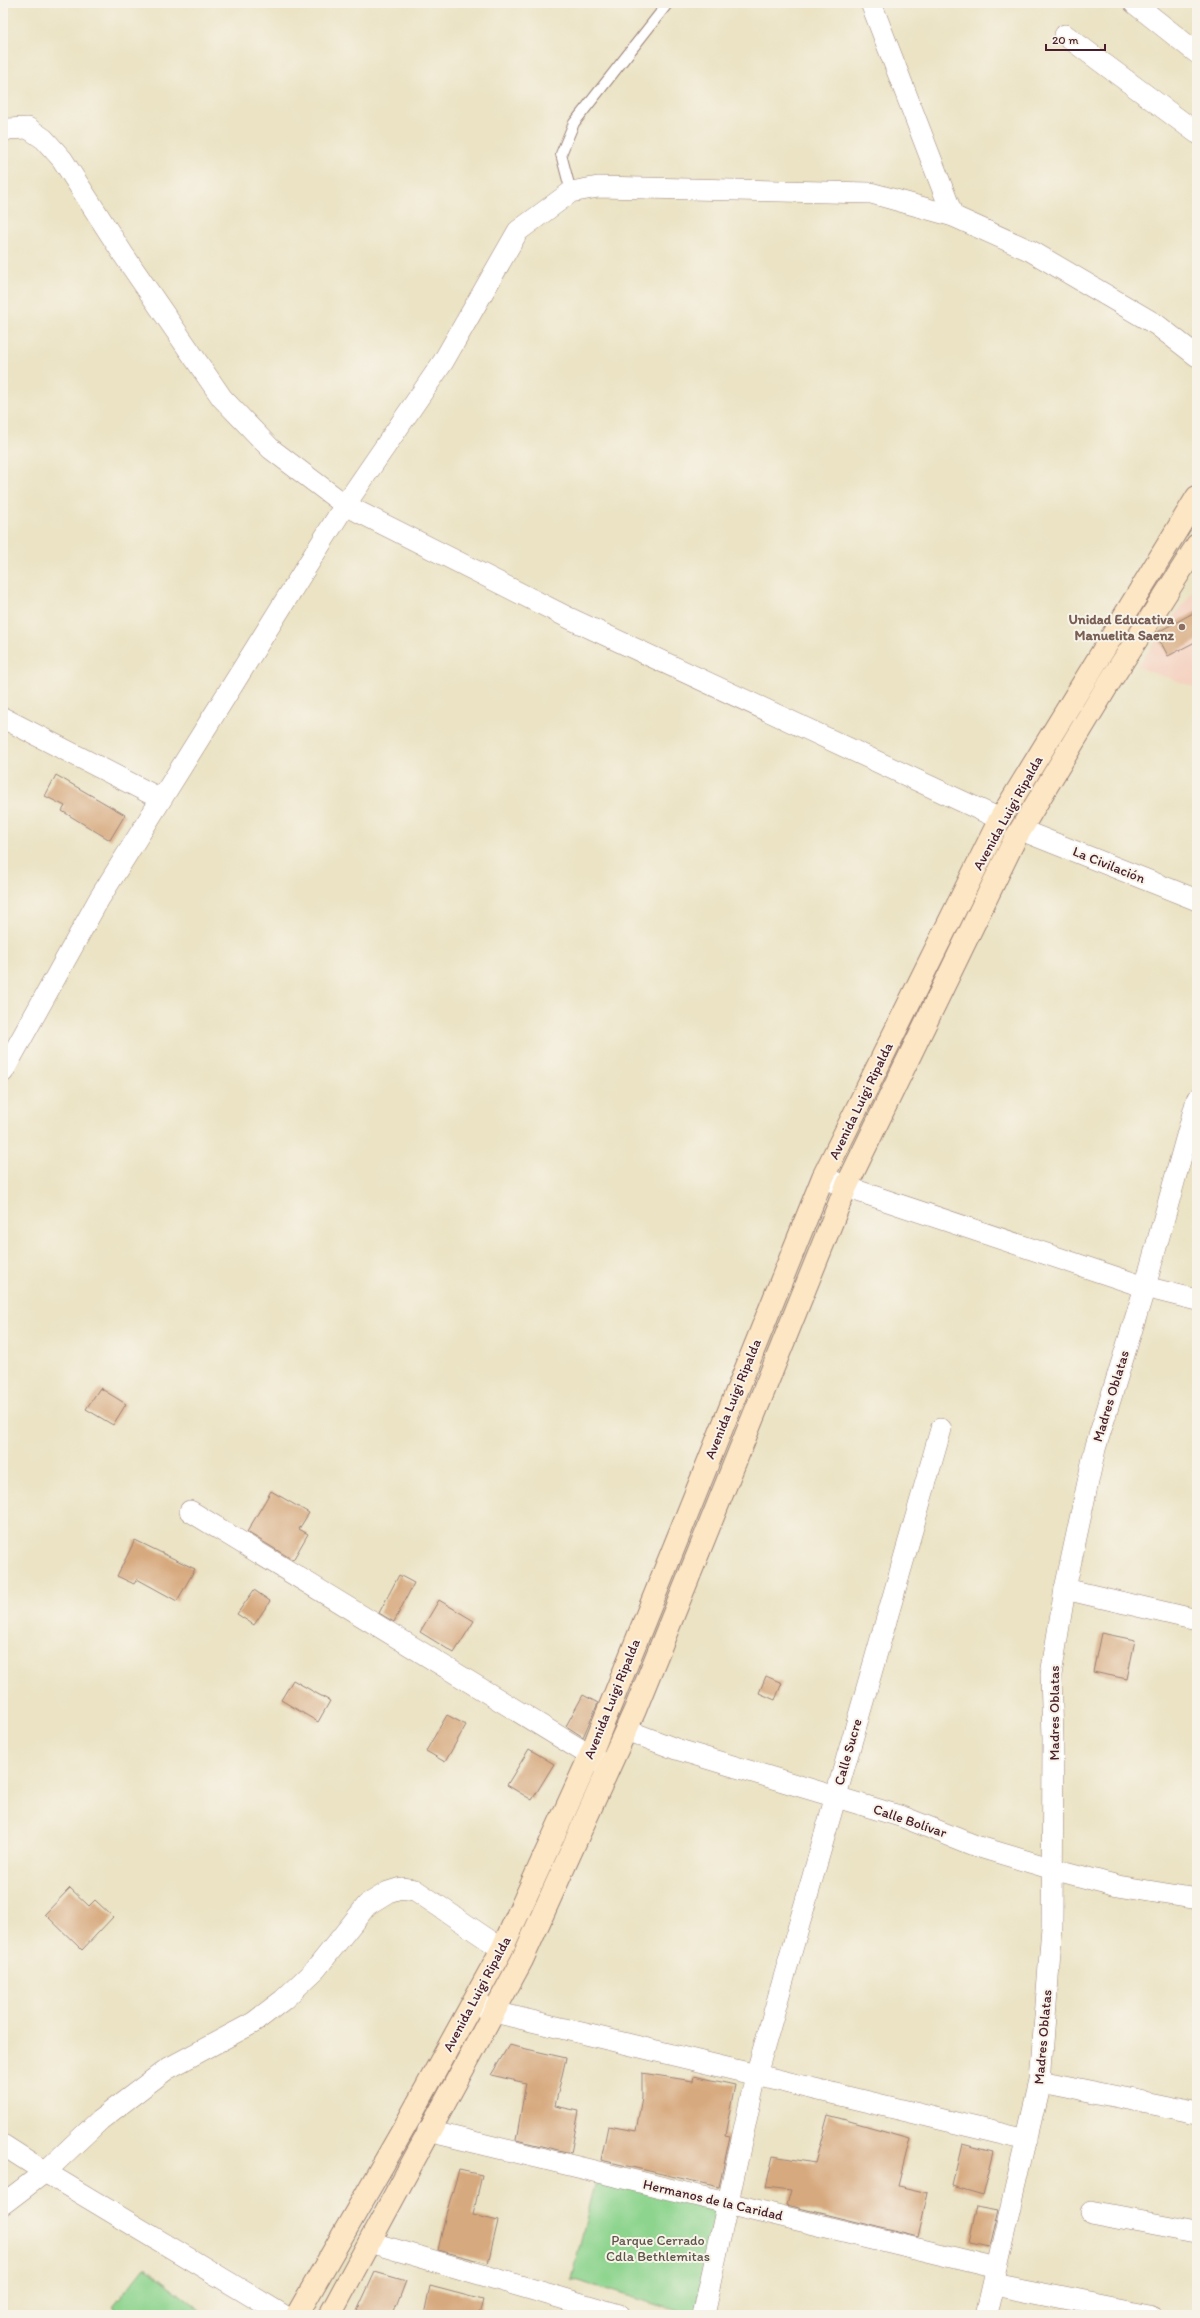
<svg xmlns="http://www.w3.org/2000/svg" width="1200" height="2318" font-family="Itim,sans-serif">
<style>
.built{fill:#f5d3c2}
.green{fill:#8dd48e;stroke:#6c7a5c}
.building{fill:#d7a97e}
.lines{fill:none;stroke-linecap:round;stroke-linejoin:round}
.lane-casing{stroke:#9a8178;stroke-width:12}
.street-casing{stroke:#9a8178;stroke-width:22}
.secondary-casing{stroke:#9a8178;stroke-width:24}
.lane{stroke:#fff;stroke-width:10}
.street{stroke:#fff;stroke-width:21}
.secondary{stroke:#fce6c4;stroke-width:22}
.education-dot{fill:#8d6e63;stroke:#f7f3e8;stroke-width:1.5}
.labels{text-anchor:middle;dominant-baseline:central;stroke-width:4;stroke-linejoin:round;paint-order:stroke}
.education-label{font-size:14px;font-weight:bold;fill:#785e54;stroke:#f7f3e8;text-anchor:end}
.street-label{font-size:14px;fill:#4a1f2b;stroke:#f7f3e8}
.park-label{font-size:14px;fill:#5e5549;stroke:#f7f3e8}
</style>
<rect width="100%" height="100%" fill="#f7f3e8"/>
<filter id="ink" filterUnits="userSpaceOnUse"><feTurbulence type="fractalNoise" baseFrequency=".025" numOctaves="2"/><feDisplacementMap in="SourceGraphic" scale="8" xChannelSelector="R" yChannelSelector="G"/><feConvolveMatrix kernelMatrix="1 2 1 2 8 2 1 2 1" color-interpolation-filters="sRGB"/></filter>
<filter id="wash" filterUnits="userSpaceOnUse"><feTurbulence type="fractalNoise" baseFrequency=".012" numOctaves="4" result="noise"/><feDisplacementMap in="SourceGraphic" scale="16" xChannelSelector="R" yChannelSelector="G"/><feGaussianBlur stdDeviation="0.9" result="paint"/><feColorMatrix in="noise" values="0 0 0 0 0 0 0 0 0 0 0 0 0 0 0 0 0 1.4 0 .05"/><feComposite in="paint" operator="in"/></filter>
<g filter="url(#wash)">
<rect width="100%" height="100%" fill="#ebe3c4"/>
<path class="built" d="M1197,586V688L1137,667Z"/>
<g class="green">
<path d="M597,2177L726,2208L703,2315H692L571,2279Z"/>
<path d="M145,2267L206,2315H123L113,2307Z"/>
</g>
<g id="blocks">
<g class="building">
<path d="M1197,611V641L1168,656L1156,633Z"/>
<path d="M56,775L125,815L110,840L62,811L65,806L45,796Z"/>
<path d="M100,1388L126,1404L113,1425L86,1409Z"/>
<path d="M271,1491L309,1513L299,1529L308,1534L293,1560L247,1532Z"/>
<path d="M135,1540L195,1569L177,1601L137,1579L134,1584L117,1576Z"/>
<path d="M399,1575L414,1583L394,1622L379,1613Z"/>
<path d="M254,1590L270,1601L254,1625L237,1614Z"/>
<path d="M439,1600L474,1621L454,1653L420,1632Z"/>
<path d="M1101,1633L1135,1640L1127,1679L1093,1672Z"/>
<path d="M766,1676L782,1683L775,1700L759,1693Z"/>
<path d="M293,1680L330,1701L318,1722L281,1700Z"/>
<path d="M583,1695L598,1703L583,1737L566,1726Z"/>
<path d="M447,1715L466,1725L445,1762L426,1751Z"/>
<path d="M529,1749L554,1764L532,1800L507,1785Z"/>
<path d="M70,1888L89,1906L95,1900L113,1917L82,1950L45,1914Z"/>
<path d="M509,2045L566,2058L555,2106L579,2111L571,2153L516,2140L526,2083L491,2075Z"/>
<path d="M642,2073L693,2081L694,2076L735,2085L725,2135L730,2136L719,2187L601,2160L608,2126L636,2131L642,2097Z"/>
<path d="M828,2115L910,2138L898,2186L928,2193L918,2237L787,2205L791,2190L766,2187L773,2156L815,2163Z"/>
<path d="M962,2144L994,2152L983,2196L952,2187Z"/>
<path d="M459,2170L482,2175L473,2215L498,2221L488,2263L438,2250L446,2214Z"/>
<path d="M977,2206L998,2210L989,2247L969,2243Z"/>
<path d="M375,2272L406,2281L393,2315H372L357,2311Z"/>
<path d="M430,2286L483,2300L479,2315H424Z"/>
</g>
</g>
</g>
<g filter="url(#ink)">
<use href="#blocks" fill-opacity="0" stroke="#9a8178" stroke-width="1"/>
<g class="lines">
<g class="lane-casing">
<path id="lane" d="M571,192L561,154L574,123L668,3"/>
</g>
<g class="street-casing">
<g id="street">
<path d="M871,3L953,216"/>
<path d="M1134,3L1197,53"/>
<path d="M1065,35L1197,133"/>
<path d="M3,132L7,129L28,128L44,139L62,159L123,254L222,398L271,449L345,505L569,618L1000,819"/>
<path d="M3,718L161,799"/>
<path d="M1021,830L1197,900"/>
<path d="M3,1072L99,899L345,505L443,362L518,231L571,192L598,187L871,193L953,216L1031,251L1157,325L1197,356"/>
<path d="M823,1177L846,1187L1145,1287L1197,1300"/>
<path d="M190,1511L604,1764"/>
<path d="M1065,1589L1197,1620"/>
<path d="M626,1730L676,1749L903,1817L976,1846L1053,1869L1118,1886L1197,1899"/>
<path d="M474,2001L494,2012L1027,2140"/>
<path d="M1040,2081L1197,2113"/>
<path d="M428,2131L997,2268"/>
<path d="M3,2145L45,2172L283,2315"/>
<path d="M3,2204L45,2172L100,2120L167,2069L253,2023L283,2000L316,1969L367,1905L388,1892L401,1888L415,1890L502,1949"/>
<path d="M1091,2212L1197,2232"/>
<path d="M369,2242L620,2315"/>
<path d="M994,2284L1150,2315"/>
<path d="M703,2315L756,2075L941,1429"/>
<path d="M986,2315L1040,2081L1052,1927L1053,1738L1051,1675L1065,1589L1095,1449L1145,1287L1197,1099"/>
</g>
</g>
<g class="secondary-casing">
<g id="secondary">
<path d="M297,2315L408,2121L502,1949L590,1756L823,1177L1000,819L1197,497"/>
<path d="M330,2315L522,1960L635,1710L846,1187L1015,839L1109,683L1197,545"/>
</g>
</g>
<use href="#lane" class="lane"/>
<use href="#street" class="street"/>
<use href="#secondary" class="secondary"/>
</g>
</g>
<circle class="education-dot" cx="1182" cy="627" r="4"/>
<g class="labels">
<g class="education-label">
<text x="1174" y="619">Unidad Educativa<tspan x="1174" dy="16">Manuelita Saenz</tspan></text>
</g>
<g class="street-label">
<text transform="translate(1008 813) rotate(-61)">Avenida Luigi Ripalda</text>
<text transform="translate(1109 865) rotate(22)">La Civilación</text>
<text transform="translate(861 1101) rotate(-64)">Avenida Luigi Ripalda</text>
<text transform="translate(1111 1396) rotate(-73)">Madres Oblatas</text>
<text transform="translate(733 1399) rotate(-68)">Avenida Luigi Ripalda</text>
<text transform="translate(612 1699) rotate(-68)">Avenida Luigi Ripalda</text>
<text transform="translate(1054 1713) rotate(-90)">Madres Oblatas</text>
<text transform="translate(848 1752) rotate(-74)">Calle Sucre</text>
<text transform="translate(910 1821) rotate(19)">Calle Bolívar</text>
<text transform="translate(477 1994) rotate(-62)">Avenida Luigi Ripalda</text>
<text transform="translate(1043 2037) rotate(-85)">Madres Oblatas</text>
<text transform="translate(713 2200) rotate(13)">Hermanos de la Caridad</text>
</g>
<g class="park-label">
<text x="658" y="2240">Parque Cerrado<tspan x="658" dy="16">Cdla Bethlemitas</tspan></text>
</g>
</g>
<rect width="1200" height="2318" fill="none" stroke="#f7f3e8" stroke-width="16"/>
<path d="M1046 44v6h59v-6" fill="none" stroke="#4a1f2b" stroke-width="2"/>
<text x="1052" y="44" font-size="12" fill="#4a1f2b" stroke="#f7f3e8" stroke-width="3" paint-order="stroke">20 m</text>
</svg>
